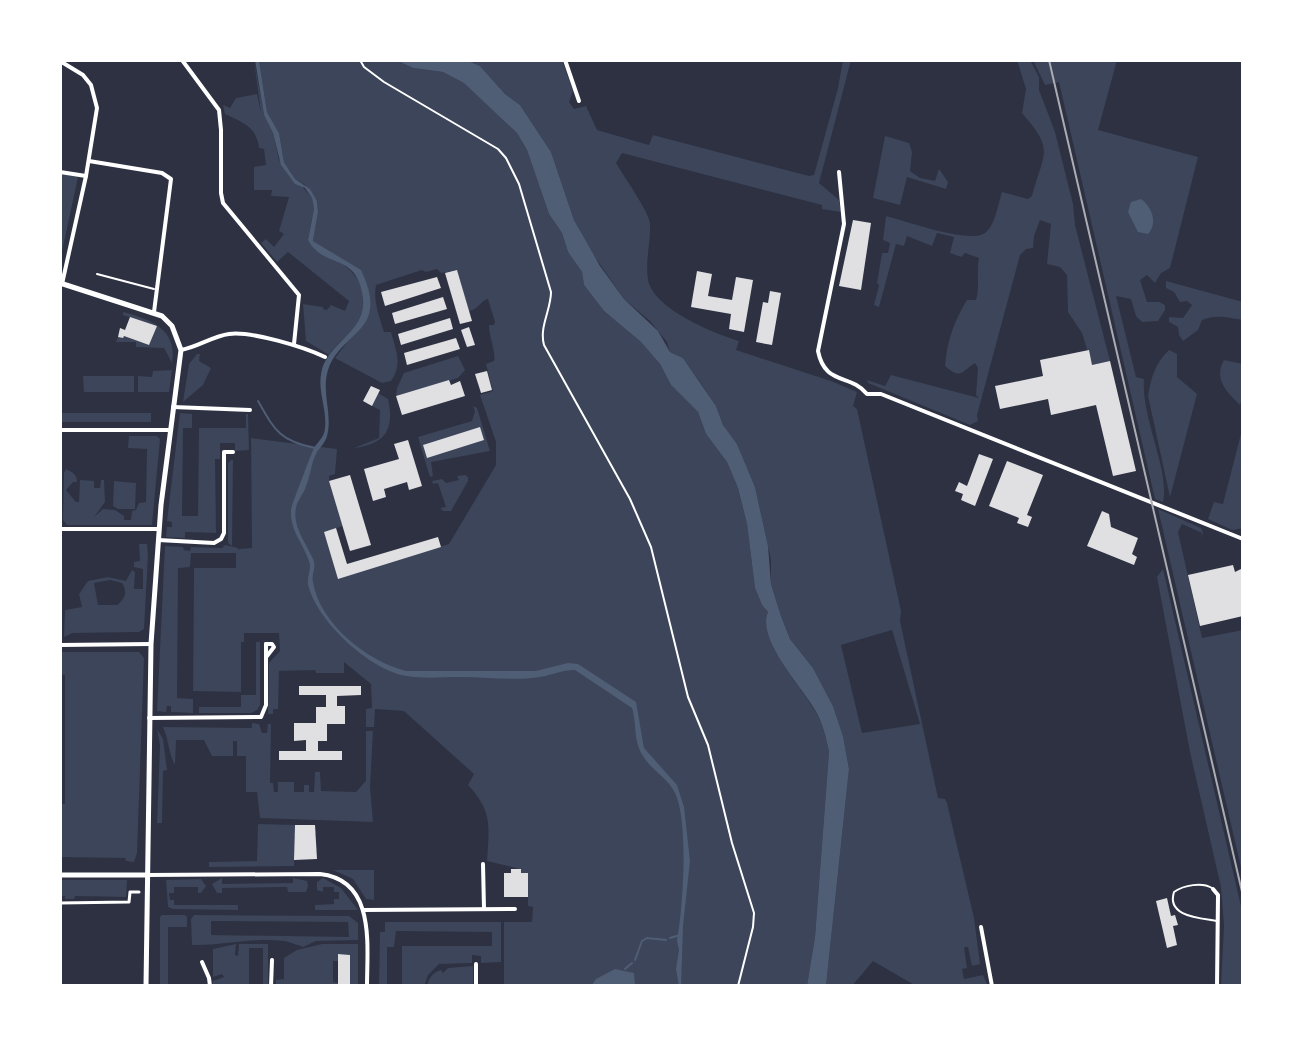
<svg xmlns="http://www.w3.org/2000/svg" width="1303" height="1046" font-family="Raleway,sans-serif">
<style>
.green{fill:#3c4559;fill-rule:evenodd}
.water{fill:#4f5d75}
.lines{fill:none;stroke-linecap:round;stroke-linejoin:round}
.stream{stroke:#4f5d75;stroke-width:2}
.building{fill:#e0e0e3}
.path{stroke:#fff;stroke-width:2}
.service{stroke:#fff;stroke-width:2}
.pedestrian{stroke:#fff;stroke-width:3}
.minor{stroke:#fff;stroke-width:4}
.tertiary{stroke:#fff;stroke-width:5}
.rail{stroke:#abadb3;stroke-width:2}
</style>
<rect width="100%" height="100%" fill="#2d3142"/>
<g class="green">
<path d="M254,60L264,115L273,133L279,160L312,198L314,209L308,240C339,260 385,284 355,328C348,338 336,343 329,355L306,341L303,304L323,307V309L327,310L331,305L345,311L349,301L288,252L277,262L261,243L266,239L274,247L284,234L279,231L289,197L271,196L272,190H254V167L266,165L264,149L259,148C257,127 242,122 225,114L223,105L230,108L236,98L257,94L261,113Z"/>
<path d="M259,60H396L413,68L443,72L465,83L517,133L527,150L549,214L562,233L568,252L582,272L584,285L604,311L641,342L660,364L671,385L698,412L706,434L727,462L738,488L747,524L755,588L762,605L768,612C756,638 802,688 815,711C823,724 826,737 829,752L815,937L807,986H504V922H532L533,907L528,906V873H521L520,869L487,861C489,826 493,812 468,785L474,774L404,711L375,709L374,727H366V709L372,708L371,684L344,662V673H316L315,670L279,671L278,709H273V714H268L269,663L280,651L279,633H244V642H241V692L193,691L194,568H236V553H191L190,567L178,568L177,698L193,699V713L171,712V706H167L166,712L157,711L165,546L183,547L184,550L190,551L191,547L222,548L225,545L238,548V551L239,549L252,548L251,438L337,449L335,474L329,476V481L343,526L324,532L339,578L449,544L496,465V442L480,395L493,391L486,364L494,361C496,350 489,338 489,325H494L495,322L488,299C480,301 479,309 469,311L457,270L441,273L437,269L426,272L422,270L376,285C373,301 379,315 384,332H391C396,351 403,364 391,381L382,383L335,358L367,317L368,295L360,270L313,241L318,212L317,201L305,185L295,179L284,162L279,133L267,112Z"/>
<path d="M466,60H562L573,91L569,102L574,109L586,106L597,130L649,145L653,135L809,176L814,175L838,88L843,60H851L819,183L839,200L841,212L822,209V205L622,153L616,163C623,175 649,212 650,223C651,242 645,260 648,280C654,309 713,333 739,341L736,350L831,381L857,392L853,406L857,409L901,611L900,621L938,798L945,799L947,803L974,918L980,964L972,966L968,947H964L967,968L962,969L964,979L983,975L988,986H916L873,961L852,986H826L849,769L843,736L833,706L813,668L790,639L781,616L771,584V560L755,487L737,444L723,425L716,406L700,382L683,358L670,352L667,342L650,321L624,299L590,250L574,220L551,152L520,105L505,94L480,66ZM892,630L920,724L862,733L841,645Z"/>
<path d="M1017,60H1030L1039,77V90L1055,132L1073,204L1075,225L1110,361L1092,365L1082,333L1068,312L1067,275L1060,267L1047,264L1051,224L1040,220L1034,236L1033,248L1026,249L1020,255L977,415L978,421L970,425L868,383L867,380L885,386L891,375L979,398L976,395L978,368L975,363C961,372 961,380 945,366C947,341 954,321 967,300H976C980,287 976,272 979,258L965,253L961,257L950,253L954,237L937,233L932,246L907,236L904,246L896,244L879,307L874,305L879,285L877,283L882,253H888L890,243L883,240L886,216C905,221 971,244 985,233C995,226 998,204 1002,192L1028,199L1032,196C1044,151 1055,151 1022,113L1026,89Z"/>
<path d="M1033,60H1117L1098,130L1198,157L1170,268L1161,273L1155,283L1147,275L1140,280L1147,302H1159L1165,305V310L1158,321L1142,322L1136,316L1131,299L1116,296L1136,377L1144,379C1141,418 1170,470 1163,502L1155,499L1059,82L1045,85Z"/>
<path d="M885,136L909,143L912,152L910,171L920,178L935,181L939,169L948,182L946,189L907,177L900,205L873,198Z"/>
<path d="M60,174L78,177L60,261Z"/>
<path d="M1166,281L1243,302V320C1229,318 1217,314 1202,320L1198,330L1183,341L1179,335L1178,327L1169,322V317L1183,318L1192,305L1187,301L1180,302L1174,292L1166,288Z"/>
<path d="M123,312C150,319 178,329 172,363L164,348L136,347V342H116L118,337L122,338L124,336L149,345L156,326L123,315Z"/>
<path d="M1169,350L1177,354V377L1197,394L1170,497L1148,396C1151,378 1155,363 1169,350Z"/>
<path d="M197,354H200L199,361L211,368L203,385L183,402L189,364Z"/>
<path d="M458,356L465,370L458,378L396,396L397,388L404,373Z"/>
<path d="M1224,360L1243,364V395L1240,405C1227,392 1213,379 1224,360Z"/>
<path d="M172,370L169,392H138V376L152,377L153,371Z"/>
<path d="M83,376H134V392H84Z"/>
<path d="M378,393L388,399C395,430 385,444 354,448L379,438L380,410L372,406Z"/>
<path d="M473,406L477,408L490,451L431,462L433,476L430,477L418,437L472,421L475,411Z"/>
<rect x="60" y="413" width="91" height="9"/>
<path d="M180,413L192,414V428H183L182,516H198L199,428H246V414H248L249,450L235,451V443H220V459H215L216,533L185,532V538L166,537L167,527H172V522L167,521Z"/>
<path d="M1243,426V528L1232,530L1208,519L1214,502L1223,504Z"/>
<path d="M129,436H157L160,439L152,525H67L63,520L64,473L66,469C72,472 77,474 77,482H73L66,490L76,502H79L80,480L94,481V488H100L101,480H104L105,502L94,517L103,509L115,510L124,516V520H131L132,511L136,510L139,503L146,502L147,449L128,448Z"/>
<path d="M231,460H233L232,546L228,543V463Z"/>
<path d="M465,475L468,477V481L451,511H443L440,508L446,507L438,483L433,484L432,481L442,479L446,483L459,480L457,476Z"/>
<path d="M114,481L136,483L135,509H118L113,506Z"/>
<path d="M1158,509L1201,528L1203,533L1200,539L1202,533L1182,524L1178,532L1202,638L1243,630V876Z"/>
<path d="M139,544H147L148,555L144,629L139,632L72,633L64,637L65,610L82,607L79,594L88,581L108,577L126,581L132,570L135,572L134,589H143V569L134,567V562L140,561ZM110,580L122,583C128,592 125,599 117,605H98L94,583Z"/>
<path d="M1163,569L1243,915V986H1221L1224,925L1221,887L1190,752L1157,577Z"/>
<path d="M256,642H260V705L257,710L251,713H199V707H241V695H256Z"/>
<path d="M60,652H139L144,658L137,853L134,862L126,861L125,858L60,857V804H65V675L60,674Z"/>
<path d="M252,723L259,724L262,733H267L268,724H271L270,783H273L274,792H278V782H294V792H304V785H309V792H314L315,772H320L321,791L356,792L366,781V731H373L370,787L373,822L260,818L257,792H246V756H237V741H233V756H212L204,740H176L175,765C168,752 169,740 163,727L252,728Z"/>
<path d="M157,729L163,739L167,770L163,771L162,823H157L160,745Z"/>
<path d="M258,824L295,825L294,866L209,867V862L257,861Z"/>
<path d="M333,870H374V900L366,899L353,879Z"/>
<path d="M222,878V884L293,883V878L307,881L308,886L306,892H288L287,887H282L222,888V893H217L212,884Z"/>
<path d="M323,878L341,888L358,910H315V905L334,904V899H339V892H334V887H323V892L317,890V882Z"/>
<path d="M201,879L206,886L201,893H198V887H174V893H169L170,900H174V905H238V910L173,909L168,907L166,880Z"/>
<path d="M60,880H127L126,897L75,896L74,899H65V896H60Z"/>
<path d="M162,915H185L187,917V927H168V986H160V917Z"/>
<path d="M194,915L349,916L358,923V940L316,941L303,947C297,945 290,942 284,941C253,937 223,946 192,945L191,919ZM211,921L348,922L349,937L211,935Z"/>
<path d="M385,922H501V962L481,963V956L472,955V963L439,964L428,975L424,986H402V946H492V932L396,931L394,947H387V986H379L380,932H385Z"/>
<path d="M236,944L235,955L238,956L239,944H268V986H263V948H249V986H218L213,984V981L224,977L222,974L213,977V949Z"/>
<path d="M322,944H358V986H350V955L339,954L338,961H333V982L338,983V986H276V980L284,979V958L297,950Z"/>
<path d="M473,966V984L427,986C429,978 433,972 441,970L443,973L448,968Z"/>
</g>
<g class="water">
<path d="M255,60H259L267,112L279,133L284,162L295,179L310,189L317,201L318,212L313,241L361,270C391,333 341,330 328,370C321,393 333,414 327,436C325,443 321,446 317,452C311,462 311,475 306,486C304,494 297,500 296,508C292,526 306,543 313,559C317,568 311,573 313,582C320,624 367,661 406,671H536L568,663L578,664L636,702L644,748L677,785L684,807L690,861L683,926L681,986H679L676,969L679,950L677,941C683,908 689,822 675,793C668,778 651,770 643,756C633,741 637,724 632,708L575,670C562,670 552,675 540,677C515,681 486,677 461,677C443,677 424,679 406,676C370,670 316,621 308,584C307,576 312,569 309,561C303,543 290,531 291,510C291,507 312,452 314,448C319,440 324,438 325,428C327,409 318,393 321,374C326,342 367,333 363,298C357,251 324,270 308,240L314,209L312,198L305,188L295,184L281,165L273,133L264,115Z"/>
<path d="M396,60H466L480,66L505,94L520,105L551,152L574,220L600,266L624,299L658,331L670,352L683,358L716,406L723,425L737,444L755,487L768,546L771,584L781,616L790,639L813,668L833,706L843,736L849,769L826,986H807L815,937L829,752C826,737 823,724 815,710C802,687 756,639 768,612L762,605L755,588L747,524L738,488L727,462L706,434L698,412L671,385L660,364L641,342L604,311L584,285L582,272L568,252L562,233L549,214L527,150L517,133L464,83L443,72L413,68Z"/>
<path d="M1141,199C1152,207 1158,223 1148,234L1138,232L1128,212L1131,202Z"/>
<path d="M615,969L634,973L635,986H591L596,979Z"/>
</g>
<g class="lines">
<g class="stream">
<path d="M258,401C275,431 280,441 315,448"/>
<path d="M670,938L680,935"/>
<path d="M635,960L642,941L647,938L666,940"/>
<path d="M625,969L632,963"/>
</g>
</g>
<g class="building">
<path d="M853,220L871,223L861,290L839,286Z"/>
<path d="M457,270L472,321L460,324L445,273Z"/>
<path d="M697,271L712,274L708,296L732,300L736,277L753,280L744,332L729,329L731,314L691,307Z"/>
<path d="M437,277L441,288L385,306L381,292Z"/>
<path d="M770,291L781,293L772,345L756,342L763,302L768,303Z"/>
<path d="M443,297L447,309L395,324L392,313Z"/>
<path d="M130,317L157,326L149,345L124,336L123,338L118,337L120,328L125,330Z"/>
<path d="M450,318L453,329L401,345L398,334Z"/>
<path d="M469,327L475,345L467,347L461,330Z"/>
<path d="M456,338L460,349L407,365L404,353Z"/>
<path d="M1089,350L1092,365L1110,361L1136,471L1113,476L1096,405L1051,415L1048,399L1000,409L995,386L1043,376L1040,360Z"/>
<path d="M487,371L492,390L481,393L475,374Z"/>
<path d="M449,380L451,385L460,381L465,396L402,415L396,396Z"/>
<path d="M371,386L380,390L372,406L363,401Z"/>
<path d="M480,427L484,440L427,458L423,445Z"/>
<path d="M408,440L422,486L409,490L407,482L384,489L386,497L373,501L364,469L399,459L394,444Z"/>
<path d="M979,454L993,459L975,506L961,500L963,494L955,491L959,482L967,486Z"/>
<path d="M1007,461L1043,475L1027,515L1032,517L1028,527L1017,523L1019,518L989,506Z"/>
<path d="M350,475L371,545L350,551L329,481Z"/>
<path d="M1102,511L1109,514L1111,527L1138,538L1132,554L1137,557L1134,565L1087,546Z"/>
<path d="M336,528L347,564L438,537L441,547L338,579L324,532Z"/>
<path d="M1233,565L1235,572L1243,568V616L1200,626L1188,575Z"/>
<path d="M299,686H361V695L337,696V706H345V724H327V741H318V751H342V760H279V751H306V740L294,741V723H316V707H326V695H299Z"/>
<path d="M295,825H315L317,859L294,860Z"/>
<path d="M511,869H521V873H528V897H504V873H511Z"/>
<path d="M1167,898L1171,916L1175,915L1178,925L1173,926L1177,945L1167,948L1156,901Z"/>
<path d="M338,954L350,955V986H338Z"/>
</g>
<g class="lines">
<path class="path" d="M360,60L364,67L384,82L498,149L506,158L519,184L551,292C551,310 539,327 544,345L630,499L651,547L688,697L708,745L732,843L754,913L753,927L738,986"/>
<g class="service">
<path d="M97,274L154,289"/>
<path d="M1212,888C1202,882 1184,885 1174,892C1166,917 1201,918 1217,921"/>
</g>
<path class="pedestrian" d="M60,903L129,902L130,892H139"/>
<g class="minor">
<path d="M182,60L219,110L221,130V193L223,203L299,295L294,344"/>
<path d="M565,60L579,101"/>
<path d="M60,61L83,75L91,85L97,108L86,176L62,284"/>
<path d="M89,161L162,173L171,179L154,312"/>
<path d="M60,172L86,176"/>
<path d="M839,172L844,224L818,351C825,386 850,373 867,394H881L1243,539"/>
<path d="M181,350C198,347 213,336 229,334C252,331 304,347 325,357"/>
<path d="M173,407L250,410"/>
<path d="M60,430H169"/>
<path d="M60,529H159"/>
<path d="M158,540L214,543L221,539L224,533V452H233"/>
<path d="M266,644H272L274,647L267,656"/>
<path d="M60,645L151,644"/>
<path d="M149,718L261,717L266,705V644"/>
<path d="M483,864L484,909"/>
<path d="M147,875L320,874C376,880 367,945 367,986"/>
<path d="M1213,889L1218,895L1217,986"/>
<path d="M363,910L515,909"/>
<path d="M981,927L992,986"/>
<path d="M202,962L209,978L210,986"/>
<path d="M271,986L272,960"/>
<path d="M476,986V964"/>
</g>
<g class="tertiary">
<path d="M60,283L162,316L172,326L181,350L161,505L151,644L146,986"/>
<path d="M60,875H147"/>
</g>
<path class="rail" d="M1049,60L1243,896"/>
</g>
<rect width="1303" height="1046" fill="none" stroke="#ffffff" stroke-width="124"/>
</svg>
